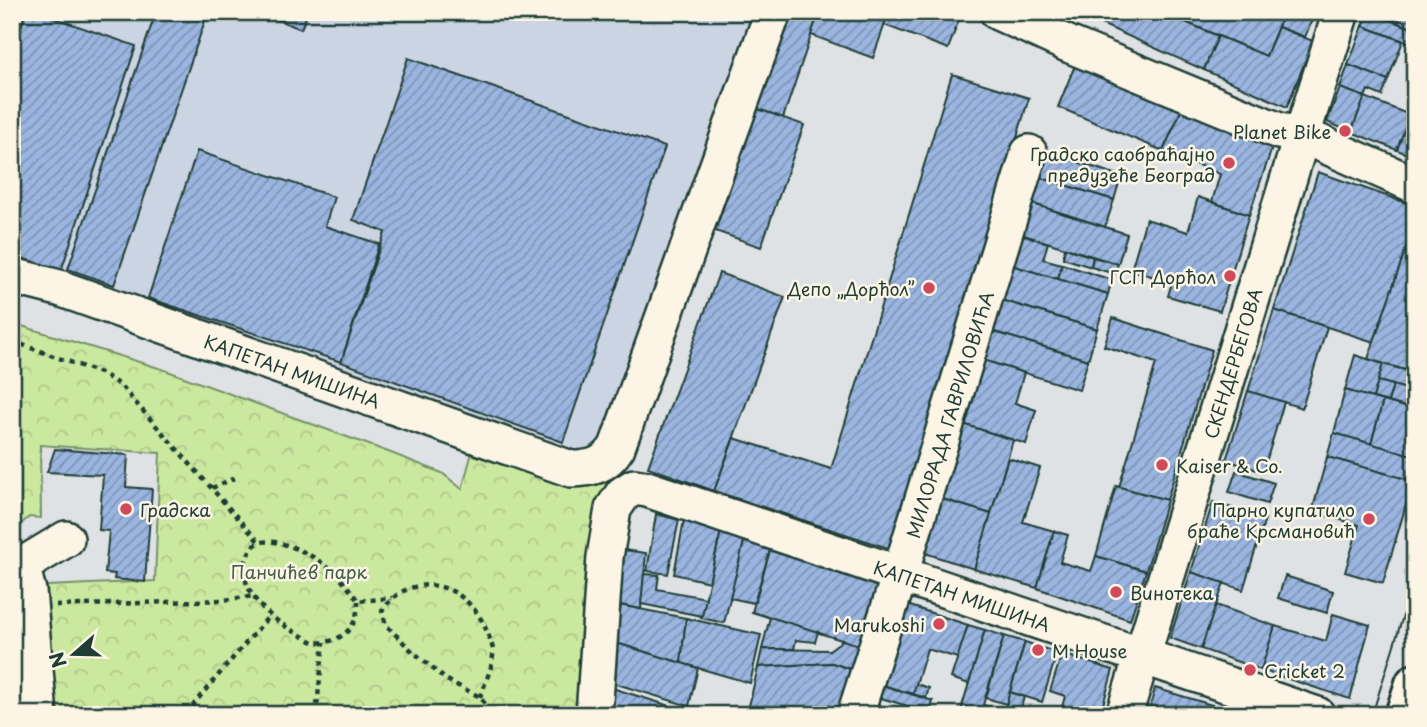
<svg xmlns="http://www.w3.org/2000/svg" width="1427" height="727" font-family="'Playpen Sans',sans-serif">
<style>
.built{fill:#cbd4e3}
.park{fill:url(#park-crowns);stroke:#75926a;stroke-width:2}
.building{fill:url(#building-hatch);stroke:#1f3d34;stroke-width:2}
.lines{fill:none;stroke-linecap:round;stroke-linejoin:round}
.minor-casing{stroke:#1f3d34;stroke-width:40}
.major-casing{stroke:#1f3d34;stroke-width:44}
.path{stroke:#1f3d34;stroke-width:4.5;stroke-dasharray:5 5;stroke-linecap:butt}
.minor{stroke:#fcf5e5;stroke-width:35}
.major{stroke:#fcf5e5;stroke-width:38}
.tram{stroke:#1f3d34;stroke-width:2}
.poi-dot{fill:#d1495b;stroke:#fcf5e5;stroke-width:2.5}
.labels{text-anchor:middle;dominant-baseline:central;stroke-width:5;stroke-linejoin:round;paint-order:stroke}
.poi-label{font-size:18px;fill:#1f3d34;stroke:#fcf5e5;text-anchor:end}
.street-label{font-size:18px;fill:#1f3d34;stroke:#fcf5e5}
.park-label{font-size:18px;fill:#415f49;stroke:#fcf5e5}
</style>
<defs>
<pattern id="park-crowns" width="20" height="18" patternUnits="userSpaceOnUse" patternTransform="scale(1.75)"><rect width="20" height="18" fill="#cbe89f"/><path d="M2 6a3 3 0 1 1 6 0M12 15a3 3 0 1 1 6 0" fill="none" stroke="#aec88a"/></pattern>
<pattern id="building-hatch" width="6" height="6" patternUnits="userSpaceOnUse" patternTransform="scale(1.75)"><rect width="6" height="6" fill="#9bb5e1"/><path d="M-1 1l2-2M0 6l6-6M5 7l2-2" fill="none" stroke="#7e94b7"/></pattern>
</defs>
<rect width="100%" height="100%" fill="#dfe2e4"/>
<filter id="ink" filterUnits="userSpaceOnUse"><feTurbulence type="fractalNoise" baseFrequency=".0143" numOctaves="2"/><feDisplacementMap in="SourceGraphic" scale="14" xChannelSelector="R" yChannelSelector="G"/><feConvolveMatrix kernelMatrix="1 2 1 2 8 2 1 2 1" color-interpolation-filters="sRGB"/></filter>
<g filter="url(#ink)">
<path class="built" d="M12,12H772L595,461L114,314L12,297Z"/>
<path class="park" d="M12,323L162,369L391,453L442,473L462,489L474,445L550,477L569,487L606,483L591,576L578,715H301L248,711L213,715H55L47,586L155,581L160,453L40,445L41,518L29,517L12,532Z"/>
<g class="building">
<path d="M12,12H26L12,55Z"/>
<path d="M26,12H37L136,46L61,271L12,255V55Z"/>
<path d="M156,12H208L114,285L68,269Z"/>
<path d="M257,12H308L301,29Z"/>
<path d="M792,12H819L783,118L758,109Z"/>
<path d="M819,12H889L873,58L811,35Z"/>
<path d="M889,12H962L948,49L884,25Z"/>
<path d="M1094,12H1162L1218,36L1204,70L1092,20Z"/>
<path d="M1162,12H1284L1266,56Z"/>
<path d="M1284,12H1306L1314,15L1305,37L1278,27Z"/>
<path d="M1369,12L1415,29V45L1363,26Z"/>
<path d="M1370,12H1402L1398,23Z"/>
<path d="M1402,12H1415V29L1398,23Z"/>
<path d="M1363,26L1403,41L1388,80L1348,65Z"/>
<path d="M1278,27L1313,41L1287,107L1204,70L1218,36L1266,56Z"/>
<path d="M408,58L665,147L563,442L341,362L385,232L353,220Z"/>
<path d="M1075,65L1182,109L1163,151L1058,107Z"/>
<path d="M1348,65L1388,80L1382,96L1368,90L1365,97L1340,88Z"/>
<path d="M952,74L1029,98L891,549L714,491L734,438L831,469Z"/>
<path d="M1340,88L1365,97L1351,132L1327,122Z"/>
<path d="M1365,97L1410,115L1397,150L1351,132Z"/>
<path d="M758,109L804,125L761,247L715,231Z"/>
<path d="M1182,109L1272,148L1249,215L1212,202L1220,174L1163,151Z"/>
<path d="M1410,115L1415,116V157L1397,150Z"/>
<path d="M197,151L334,197L325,226L379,244L341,362L148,298Z"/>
<path d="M1046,152L1121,176L1114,200L1038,177Z"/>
<path d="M1318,172L1415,206V222L1374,342L1274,310Z"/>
<path d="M1038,177L1114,200L1105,227L1030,203Z"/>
<path d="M1198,197L1249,215L1220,311L1168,296L1172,282L1131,270L1146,219L1188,232Z"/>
<path d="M1030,203L1127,234L1118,264L1020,234Z"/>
<path d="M1415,222V373L1368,359Z"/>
<path d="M1020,234L1048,243L1043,259L1062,264L1058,279L1011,265Z"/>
<path d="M1065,248L1093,257L1091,267L1063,258Z"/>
<path d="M1093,257L1118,264L1115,274L1091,267Z"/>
<path d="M1062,264L1112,280L1108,294L1058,279Z"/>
<path d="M1011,265L1108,294L1097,329L1001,300Z"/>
<path d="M719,273L785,297L714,491L648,467Z"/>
<path d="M1001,300L1097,329L1088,360L991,331Z"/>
<path d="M1274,310L1327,327L1302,408L1248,391Z"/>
<path d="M1113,318L1212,350L1167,500L1119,487L1156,363L1104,346Z"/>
<path d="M991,331L1088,360L1079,390L983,360Z"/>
<path d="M1355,355L1383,364L1373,398L1345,390Z"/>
<path d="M983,360L1024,373L1015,403L1036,410L1026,444L963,424Z"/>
<path d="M1383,364L1415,373V392L1378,381Z"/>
<path d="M1378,381L1393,385L1388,402L1373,398Z"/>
<path d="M1393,385L1415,392V410L1388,402Z"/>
<path d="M1345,390L1383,401L1371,444L1334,433Z"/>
<path d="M1248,391L1284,402L1263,472L1226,460Z"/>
<path d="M1383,401L1415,410V456L1371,444Z"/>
<path d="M963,424L1013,440L991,514L939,498Z"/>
<path d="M1334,433L1415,456V474L1413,481L1327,457Z"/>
<path d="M55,449L128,455L126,487L152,489L145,582L114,579L115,574L105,573L109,531L99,530L103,475L47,472Z"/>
<path d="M1327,457L1413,481L1383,583L1345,572L1359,525L1312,512Z"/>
<path d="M1008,458L1040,468L1023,522L1054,531L1037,588L974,569Z"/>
<path d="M1236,471L1274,483L1267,504L1229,492Z"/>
<path d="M1116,486L1167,500L1146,571L1096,556Z"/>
<path d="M939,498L991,514L974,569L922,552Z"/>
<path d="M1213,502L1265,519L1243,590L1191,572Z"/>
<path d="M656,514L679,520L668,574L647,571Z"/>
<path d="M684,520L721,531L709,582L674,574Z"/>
<path d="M721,531L745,538L724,623L701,618Z"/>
<path d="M1054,531L1068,535L1060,562L1091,571L1096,556L1146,571L1130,620L1037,588Z"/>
<path d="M745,538L771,547L754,603L730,598Z"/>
<path d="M771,547L883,587L864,647L752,612Z"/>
<path d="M624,550L646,553L641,609L619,605Z"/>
<path d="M1191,572L1224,583L1201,649L1170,638Z"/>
<path d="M644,574L659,575L657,589L706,598L702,616L641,604Z"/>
<path d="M1285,576L1333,591L1327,613L1278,598Z"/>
<path d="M619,605L686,618L681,663L616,643Z"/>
<path d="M907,605L968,625L958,658L927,649L913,694L882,685Z"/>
<path d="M1216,605L1275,626L1261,670L1201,649Z"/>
<path d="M1333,614L1370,625L1350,699L1261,670L1275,626L1326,641Z"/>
<path d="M770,617L818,632L815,642L796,640L794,649H762Z"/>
<path d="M686,618L761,635L750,683L681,663Z"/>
<path d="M968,625L985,630L969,684L951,678Z"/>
<path d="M985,630L1004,636L983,705L1004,711L1003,715H965L960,713Z"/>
<path d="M1004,636L1025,642L1006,704L986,698Z"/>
<path d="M843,640L864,647L856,671L832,663L758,667L762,649L829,650Z"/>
<path d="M1025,642L1057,653L1042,702L1010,692Z"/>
<path d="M616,643L698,668L689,706L613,683Z"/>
<path d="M1062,654L1113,670L1100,715H1060L1065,696L1050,691Z"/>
<path d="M832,663L856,671L843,715H747L758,667Z"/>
<path d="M916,684L929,688L926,698L913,694Z"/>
<path d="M882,685L933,701L930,713L878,697Z"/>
<path d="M612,688L673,707L671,715H614L611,713Z"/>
<path d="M1155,688L1222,708L1220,715H1148Z"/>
<path d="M1010,692L1024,697L1019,715H1003Z"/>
<path d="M876,704L910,715H873Z"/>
</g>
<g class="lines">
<g class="minor-casing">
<g id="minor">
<path d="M998,12L1068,44L1279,131L1302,135L1415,185"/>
<path id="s1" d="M12,276L59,288L571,469C592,469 606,465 617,447L773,12"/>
<path d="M12,561L24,576L28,591L39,715"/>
<path d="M18,568L66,539"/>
<path id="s2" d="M594,715L605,557L613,509L623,494L634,487L647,489L1317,715"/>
<path id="s3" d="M855,715L900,574L1029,153"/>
<path id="s4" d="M1124,715L1302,135L1341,12"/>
</g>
</g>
<g class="major-casing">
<path id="major" d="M1405,715L1415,684"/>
</g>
<g class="path">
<path d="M12,341L103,374L121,386L259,542"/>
<path d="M212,488L239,476"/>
<path d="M358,601C358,606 357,612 356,617C351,634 332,645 314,642C308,640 301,635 295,632C269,618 235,589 247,557C249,551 254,544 261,542C281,538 315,556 330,569C341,578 350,589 358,601L392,598"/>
<path d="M56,606L223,600L254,596"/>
<path d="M480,697C485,682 494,666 493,650C492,644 490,639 488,634C484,624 479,614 471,606C446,577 403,578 382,611L386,625L410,649L445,679L480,697L493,715"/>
<path d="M187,715L197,700L269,616"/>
<path d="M316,715L324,642"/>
</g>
<use href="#minor" class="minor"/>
<use href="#major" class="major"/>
<path class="tram" d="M1372,715L1415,578"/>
</g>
</g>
<g class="poi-dot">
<circle cx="1345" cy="131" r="7"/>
<circle cx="1229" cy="163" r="7"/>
<circle cx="1230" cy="276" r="7"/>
<circle cx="929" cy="288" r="7"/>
<circle cx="1162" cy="465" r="7"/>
<circle cx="126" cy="509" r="7"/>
<circle cx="1369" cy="519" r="7"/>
<circle cx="1116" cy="592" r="7"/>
<circle cx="939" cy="624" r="7"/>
<circle cx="1038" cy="650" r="7"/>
<circle cx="1250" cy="670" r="7"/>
</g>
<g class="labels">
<g class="poi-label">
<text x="1331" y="131">Planet Bike</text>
<text x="1215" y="153">Градско саобраћајно<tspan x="1215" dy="21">предузеће Београд</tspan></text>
<text x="1216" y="276">ГСП Дорћол</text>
<text x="915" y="288">Депо „Дорћол”</text>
<text x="1176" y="465" text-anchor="start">Kaiser &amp; Co.</text>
<text x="140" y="509" text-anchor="start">Градска</text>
<text x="1355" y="509">Парно купатило<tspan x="1355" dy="21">браће Крсмановић</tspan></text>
<text x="1130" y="592" text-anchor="start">Винотека</text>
<text x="925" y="624">Marukoshi</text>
<text x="1052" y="650" text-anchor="start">M House</text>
<text x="1264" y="670" text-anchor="start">Cricket 2</text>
</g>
<g class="street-label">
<text stroke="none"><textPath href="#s4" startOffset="368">СКЕНДЕРБЕГОВА</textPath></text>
<text stroke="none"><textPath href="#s1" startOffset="296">КАПЕТАН МИШИНА</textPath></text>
<text stroke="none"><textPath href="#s3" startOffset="315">МИЛОРАДА ГАВРИЛОВИЋА</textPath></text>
<text stroke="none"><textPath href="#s2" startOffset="584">КАПЕТАН МИШИНА</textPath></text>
</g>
<g class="park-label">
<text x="299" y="571">Панчићев парк</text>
</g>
</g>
<rect width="1427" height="727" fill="none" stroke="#fcf5e5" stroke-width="42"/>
<rect x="21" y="21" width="1385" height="685" fill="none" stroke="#1f3d34" stroke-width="2.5" filter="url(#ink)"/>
<g transform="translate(74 654) rotate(250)" stroke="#fcf5e5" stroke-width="5" paint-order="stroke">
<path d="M0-5L12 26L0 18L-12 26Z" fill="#1f3d34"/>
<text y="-10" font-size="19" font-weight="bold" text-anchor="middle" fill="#1f3d34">N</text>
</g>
</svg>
